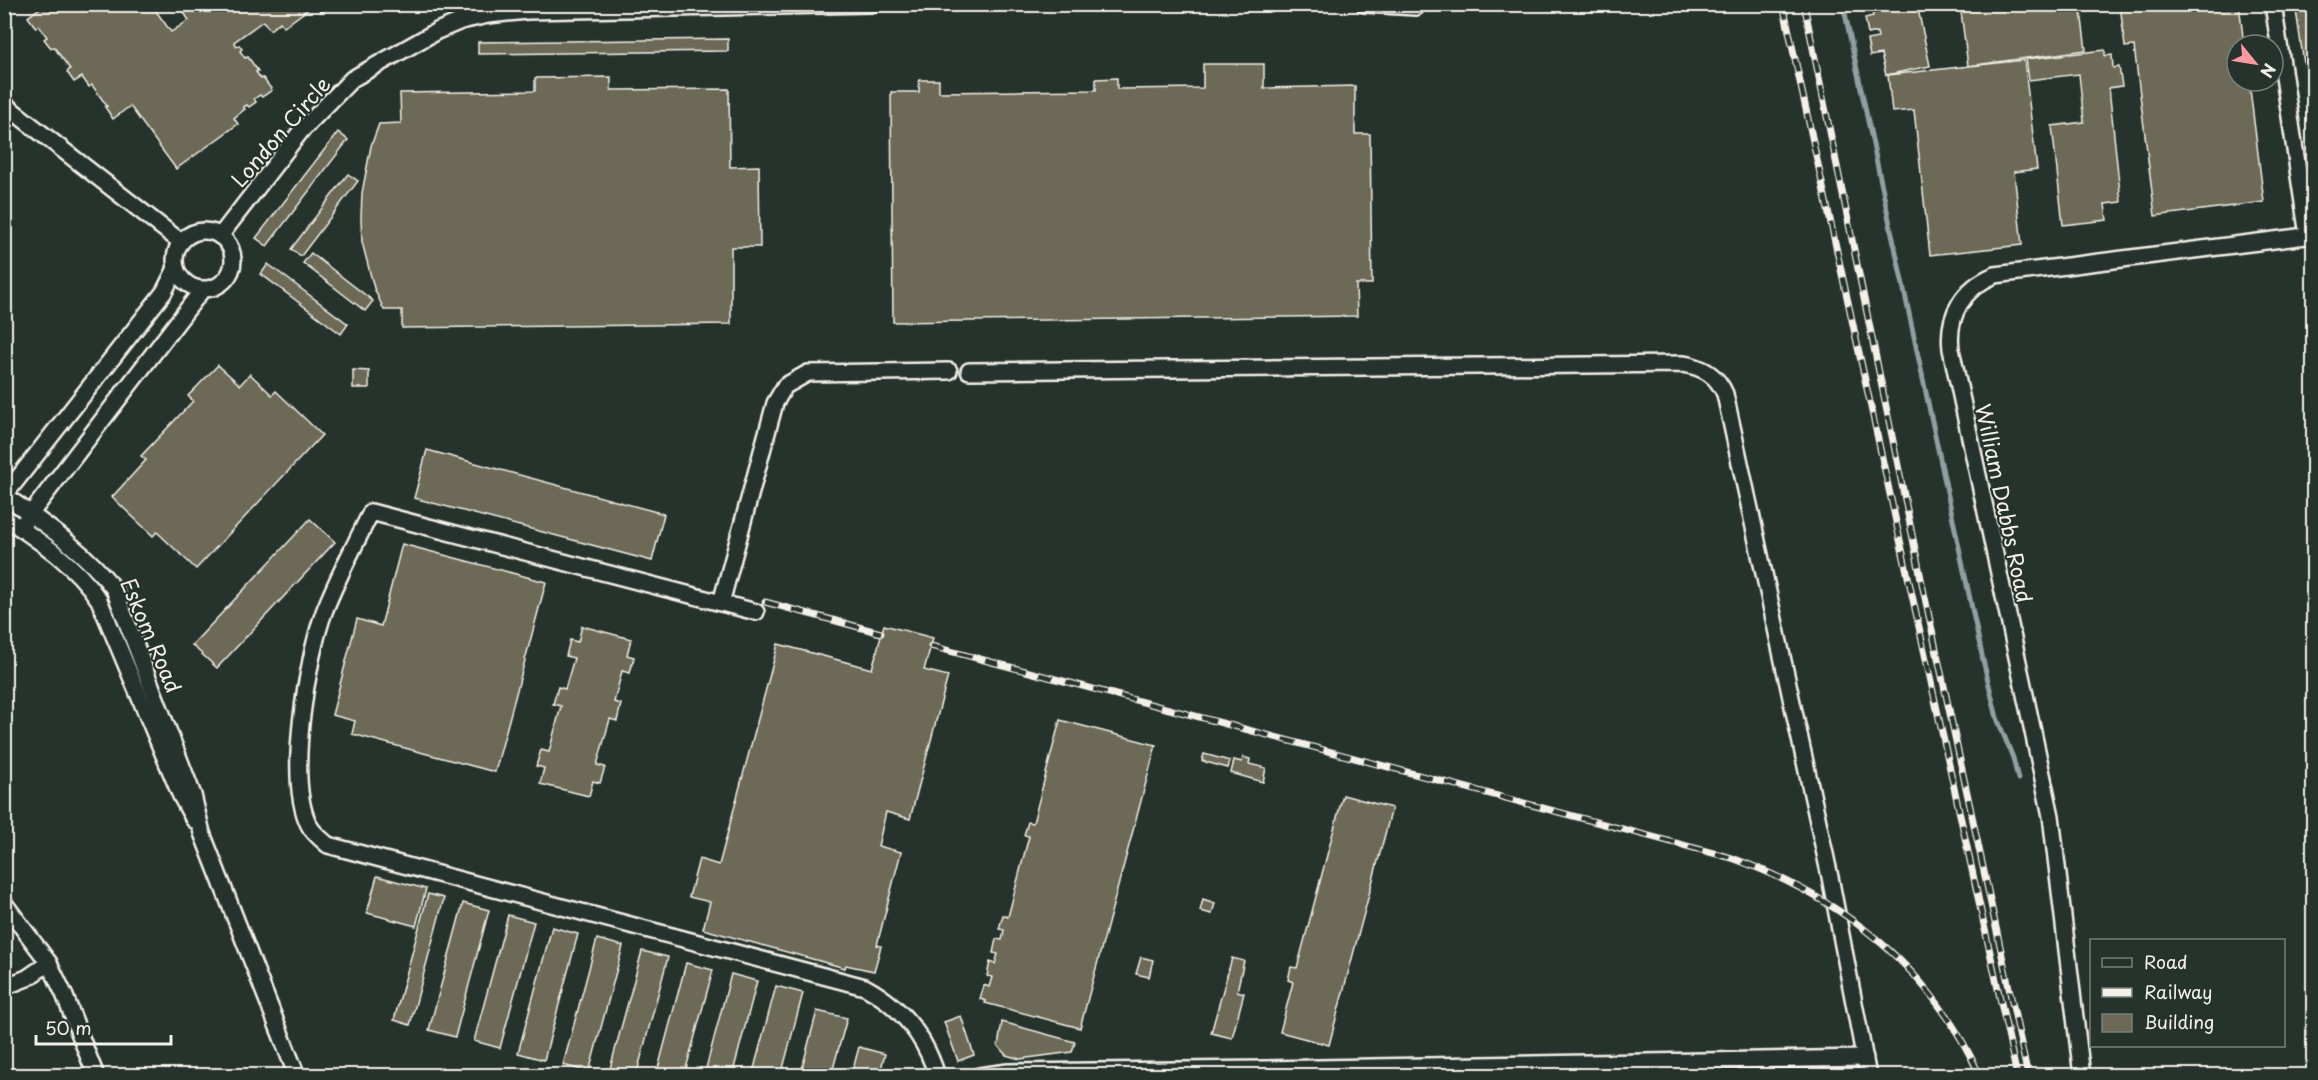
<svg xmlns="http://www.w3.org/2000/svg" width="2318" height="1080" font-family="'Playpen Sans',sans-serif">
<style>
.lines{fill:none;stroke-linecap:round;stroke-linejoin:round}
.stream{stroke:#909fa2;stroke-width:5}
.building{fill:#6c6a56;stroke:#f4f1e8;stroke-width:1.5}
.street-casing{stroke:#f4f1e8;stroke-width:20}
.street{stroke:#26332d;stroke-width:15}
.rail-casing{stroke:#f4f1e8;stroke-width:7}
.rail{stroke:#26332d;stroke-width:4.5;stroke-dasharray:14;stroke-linecap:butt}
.labels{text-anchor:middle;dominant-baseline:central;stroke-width:4.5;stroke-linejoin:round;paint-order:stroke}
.street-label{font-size:21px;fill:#f4f1e8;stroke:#26332d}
</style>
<rect width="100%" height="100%" fill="#26332d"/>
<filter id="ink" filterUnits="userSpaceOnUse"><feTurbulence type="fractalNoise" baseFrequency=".0167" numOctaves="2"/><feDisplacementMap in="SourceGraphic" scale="12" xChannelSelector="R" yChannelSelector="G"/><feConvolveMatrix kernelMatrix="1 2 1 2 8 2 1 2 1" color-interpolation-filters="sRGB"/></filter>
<g filter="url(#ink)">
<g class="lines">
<path class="stream" d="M1843,4L1983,660L1997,718L2013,758L2018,779"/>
</g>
<g class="building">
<path d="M45,4H151L171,32L189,20L178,4H315L284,27L280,22L270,30L263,21L234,42L237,46L239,45L242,49L240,51L245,58L248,57L258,71L256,72L261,79L263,78L272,90L262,97L260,95L254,99L256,102L249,107L247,105L243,107L245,109L234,118L238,124L176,169L130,106L113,119L105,107L107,106L92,85L89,87L82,77L74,82L67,72L70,69L54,47L51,48L44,39L47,37L39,26L36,28L28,17Z"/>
<path d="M315,4H332L321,12Z"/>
<path d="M1871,4H1917L1930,66L1886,75L1881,54L1870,56L1867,40L1878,38L1877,32L1868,34L1865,18L1873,16Z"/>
<path d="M1960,4H2080L2086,50L1968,66Z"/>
<path d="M2120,4H2239L2244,45H2237V81H2249L2264,202L2155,216L2134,46L2125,47Z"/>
<path d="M2295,4H2314V130Z"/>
<path d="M728,39V51L478,54V42Z"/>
<path d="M2105,50V56L2112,55L2113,68L2119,67L2122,86L2109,88L2121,202L2105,204L2107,220L2063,225L2052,126L2084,122L2079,74L2029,80L2026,59Z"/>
<path d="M2024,60L2037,169L2014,172L2022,245L1930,255L1914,110L1892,112L1888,75Z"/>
<path d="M1203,64H1264V88L1355,86V134H1370L1372,284H1356L1357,316L893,322L891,92H919V80H939V92L1096,90V79L1117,78V89L1203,88Z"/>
<path d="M611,77V90L729,89L730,167L759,166L760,247H731V324L402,328V310H384L374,288L362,242L361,218L362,193L371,146L379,124L401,123L400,93L535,91V78Z"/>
<path d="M338,132L348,140L267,246L256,238Z"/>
<path d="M348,174L358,181L301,256L291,249Z"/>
<path d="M311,253L373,301L365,311L303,263Z"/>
<path d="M268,264L348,324L341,334L261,274Z"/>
<path d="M218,365L240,385L250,374L272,395L276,391L322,435L196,569L157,532L153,536L112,497L146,460L141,456L193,401L188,396Z"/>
<path d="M353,370L369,371V388H353Z"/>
<path d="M427,450L664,514L652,561L414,498Z"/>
<path d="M310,519L335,542L217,668L192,645Z"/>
<path d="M402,544L546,582L495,772L352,734L355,721L332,715L357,619L381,626Z"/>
<path d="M884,625L933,638L924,670L948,676L910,819L886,812L878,846L901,852L877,945L881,946L874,971L846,965L845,968L703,929L710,902L689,897L699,859L719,865L778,644L872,669Z"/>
<path d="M582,626L631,639L627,655L634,657L630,673L622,671L614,702L621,704L617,721L610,719L597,765L605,767L600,783L593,781L589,796L540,784L544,768L536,766L541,750L549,752L561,706L553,704L558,687L565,689L574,658L566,656L570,640L578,642Z"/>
<path d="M1060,720L1156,745L1080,1028L985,1003L986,1001L980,999L984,985L989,987L992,977L987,976L990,962L995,964L998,954L993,953L996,939L1002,940L1004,930L999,929L1003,915L1008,917L1029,836L1024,835L1028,822L1033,823Z"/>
<path d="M1204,754L1230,761L1228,768L1202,761Z"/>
<path d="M1243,757L1250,759L1249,764L1266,768L1263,782L1231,773L1234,760L1242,762Z"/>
<path d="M1343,795L1392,808L1329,1045L1280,1032L1293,982L1288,980L1291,967L1297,968Z"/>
<path d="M377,876L426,889L416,926L367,913Z"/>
<path d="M428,894L444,898L410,1025L394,1020Z"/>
<path d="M1203,899L1215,903L1212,914L1200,911Z"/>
<path d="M463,903L489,910L455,1037L429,1030Z"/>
<path d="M508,915L534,922L500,1048L474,1041Z"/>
<path d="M552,927L578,934L544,1060L518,1053Z"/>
<path d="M597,939L623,946L589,1072L563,1065Z"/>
<path d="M642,951L668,957L636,1076H608Z"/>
<path d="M1141,957L1153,960L1149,977L1136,974Z"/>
<path d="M1232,958L1244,961L1237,991L1244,993L1232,1038L1211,1033Z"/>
<path d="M686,963L713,970L684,1076H656Z"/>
<path d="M731,974L757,981L732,1076H704Z"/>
<path d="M776,986L803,993L781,1076H752Z"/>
<path d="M817,1011L847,1018L831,1076H800Z"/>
<path d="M961,1016L974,1055L958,1061L944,1022Z"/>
<path d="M1002,1022L1075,1042L1072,1052L1020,1059L1006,1055L998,1046Z"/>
<path d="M859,1047L885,1054L879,1076H851Z"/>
</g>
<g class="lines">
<g class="street-casing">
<g id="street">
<path d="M1364,4L1416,7"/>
<path d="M2273,4L2308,236"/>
<path d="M4,104L181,242"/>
<circle cx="204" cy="260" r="29"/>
<path d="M220,236L301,131L352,79L437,31L461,21L488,15L527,11L872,4"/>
<path d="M969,371L1683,364C1703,367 1717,375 1725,394L1830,877L1868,1076"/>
<path d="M4,495C43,523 85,551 114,589L193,795L202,833L297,1076"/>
<path d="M4,496L164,292L175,270"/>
<path d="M4,517C40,541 75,564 99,600L181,796L194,820"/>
<path d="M25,521L202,290"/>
<path d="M721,603L775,403L785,386L808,373L949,371"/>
<path d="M756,612L371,512C355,545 337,578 324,612C307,659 286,780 309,825C313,833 321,839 328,845L865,987C902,1007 925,1036 937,1076"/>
<path d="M4,903L49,963L64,994L96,1076"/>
<path d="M4,987L27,978L49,963"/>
<path d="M979,1076L1008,1072L1264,1069L1865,1058"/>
<path d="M2082,1076L2051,816L1951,349C1947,315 1963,288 1995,275L2314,235"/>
</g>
</g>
<use href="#street" class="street"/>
<g class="rail-casing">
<g id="rail">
<path d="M1783,4L2017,1076"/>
<path d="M1804,4L1924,593L2028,1076"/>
<path d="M765,602L881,633"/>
<path d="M931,646L1732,858C1842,898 1931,967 1980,1076"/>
</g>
</g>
<use href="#rail" class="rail"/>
</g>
</g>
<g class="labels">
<g class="street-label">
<text transform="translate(280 131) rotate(-49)">London Circle</text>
<text transform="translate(2005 503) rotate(78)">William Dabbs Road</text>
<text transform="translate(152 635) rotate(67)">Eskom Road</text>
</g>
</g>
<rect width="2318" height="1080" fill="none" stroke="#26332d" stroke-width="24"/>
<rect x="12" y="12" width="2294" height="1056" fill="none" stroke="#f4f1e8" stroke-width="2" filter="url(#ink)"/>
<rect x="2090" y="939" width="195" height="108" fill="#26332d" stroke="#787f78" stroke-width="1.5"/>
<rect x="2102" y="958" width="30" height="9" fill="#26332d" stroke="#787f78" stroke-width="1.5"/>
<text x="2144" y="969" font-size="18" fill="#f4f1e8">Road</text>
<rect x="2102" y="988" width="30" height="9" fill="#f4f1e8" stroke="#787f78" stroke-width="1.5"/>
<text x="2144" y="999" font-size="18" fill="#f4f1e8">Railway</text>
<rect x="2102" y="1014" width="30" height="18" fill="#6c6a56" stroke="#787f78" stroke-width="1.5"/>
<text x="2144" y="1029" font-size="18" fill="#f4f1e8">Building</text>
<g transform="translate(2255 63) rotate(120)"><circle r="28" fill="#26332d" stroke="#787f78" stroke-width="1.5"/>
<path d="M0-4.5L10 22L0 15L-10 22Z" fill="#ff9aa2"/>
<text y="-9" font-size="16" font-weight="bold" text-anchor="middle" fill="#f4f1e8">N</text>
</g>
<path d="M36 1035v9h135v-9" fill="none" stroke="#f4f1e8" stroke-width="3"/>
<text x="45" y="1035" font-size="18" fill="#f4f1e8" stroke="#26332d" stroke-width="4.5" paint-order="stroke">50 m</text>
</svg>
